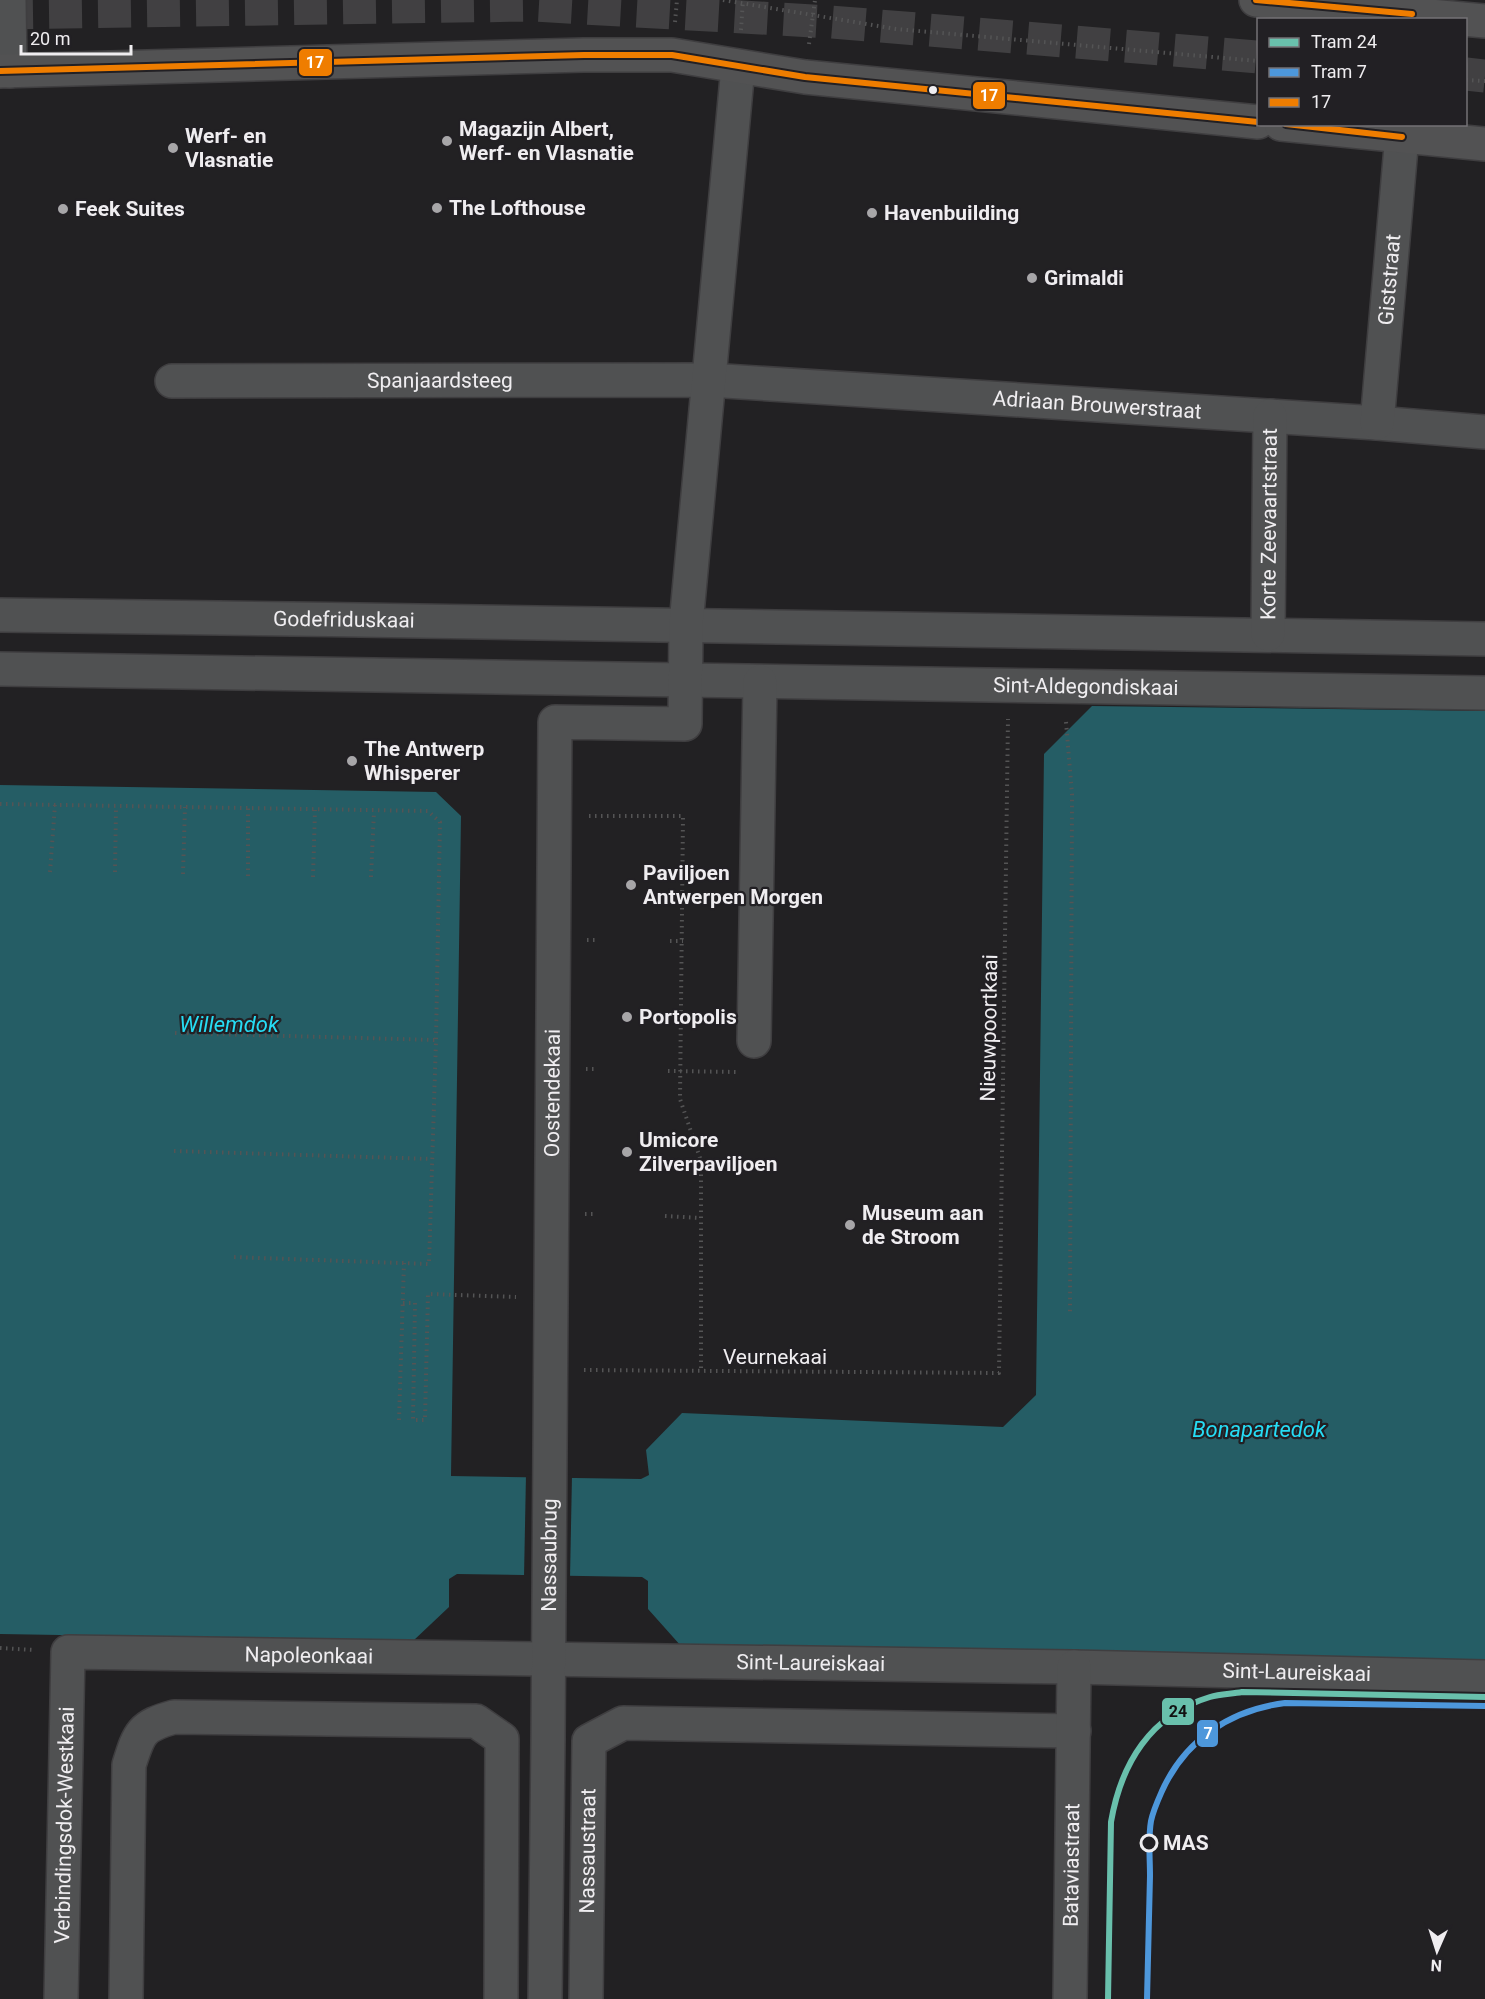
<svg xmlns="http://www.w3.org/2000/svg" width="1485" height="1999" font-family="Roboto,sans-serif">
<style>
.water{fill:#255d65}
.pier{fill:#222123}
.lines{fill:none;stroke-linecap:round;stroke-linejoin:round}
.secondary-tunnel{stroke:#414042;stroke-width:33;stroke-dasharray:33 16;stroke-linecap:butt}
.street-casing{stroke:#3f3e40;stroke-width:36}
.secondary-casing{stroke:#3f3e40;stroke-width:36}
.path{stroke:#545455;stroke-width:4;stroke-dasharray:1.5 4.5;stroke-linecap:butt}
.street{stroke:#505152;stroke-width:33}
.secondary{stroke:#525253;stroke-width:33}
.bus-1-casing{stroke:#222024;stroke-width:10}
.bus-1{stroke:#ef7d00;stroke-width:6}
.tram-1-casing{stroke:#222024;stroke-width:10}
.tram-2-casing{stroke:#222024;stroke-width:10}
.tram-1{stroke:#69c0ac;stroke-width:6}
.tram-2{stroke:#4d97db;stroke-width:6}
.bus-dot{fill:#efedf0;stroke:#222024;stroke-width:2}
.poi-dot{fill:#a7a6a8;stroke:#222024;stroke-width:2}
.stop-dot{fill:#222024;stroke:#efedf0;stroke-width:3}
.labels{text-anchor:middle;dominant-baseline:central;stroke-width:4.5;stroke-linejoin:round;paint-order:stroke}
.poi-label{font-size:21px;font-weight:bold;fill:#efedf0;stroke:#222024;text-anchor:start}
.street-label{font-size:21px;fill:#efedf0;stroke:#222024}
.stop-label{font-size:21px;font-weight:bold;fill:#efedf0;stroke:#222024;text-anchor:start}
.water-label{font-size:22px;font-style:italic;fill:#26dcf4;stroke:#222024}
.line-badge{stroke:#222024;stroke-width:2}
.badge-label{font-size:16px;text-anchor:middle;font-weight:bold;fill:#fff}
.pale-badge-label{font-size:16px;text-anchor:middle;font-weight:bold;fill:#111}
</style>
<rect width="100%" height="100%" fill="#222123"/>
<path class="water" d="M1092,706L1485,711V1661L681,1646L648,1609V1581L642,1577L457,1574L449,1579V1607L413,1641L0,1634V785L436,792L461,816L451,1476L641,1479L649,1475L646,1450L682,1413L1003,1427L1036,1395L1044,754Z"/>
<path class="pier" d="M526,1474L572,1475L570,1578H524Z"/>
<g class="lines">
<g class="secondary-tunnel">
<path d="M0,13L532,5L831,22L1258,57"/>
<path d="M1466,74L1485,76"/>
</g>
<g class="street-casing">
<g id="street">
<path d="M9,0L10,71"/>
<path id="s1" d="M172,381L709,380L1377,423L1485,432"/>
<path id="s2" d="M1377,423L1403,124"/>
<path id="s3" d="M0,615C495,622 990,627 1485,639"/>
<path id="s4" d="M1268,634L1270,416"/>
<path id="s5" d="M0,669L1485,693"/>
<path d="M754,1041L760,682"/>
<path id="s6" d="M61,1999L68,1652L1074,1667L1485,1677"/>
<path d="M126,1999L129,1765C139,1733 141,1726 174,1717L476,1721L502,1739L501,1999"/>
<path id="s7" d="M545,1999L548,1740L555,722L685,724L686,624L738,67"/>
<path id="s8" d="M586,1999L589,1741L623,1723L1074,1731"/>
<path id="s9" d="M1070,1999L1074,1667"/>
</g>
</g>
<g class="secondary-casing">
<g id="secondary">
<path d="M1256,0L1485,21"/>
<path d="M0,71L584,55H672L805,77L1258,122"/>
<path d="M1281,124L1485,144"/>
</g>
</g>
<g class="path">
<path d="M723,0L896,29L1258,61"/>
<path d="M675,22L677,0"/>
<path d="M741,30L743,0"/>
<path d="M809,44L815,0"/>
<path d="M1466,80L1485,81"/>
<path d="M1066,722L1072,794L1070,1312"/>
<path d="M0,804L428,811L440,822L436,1040L429,1264L232,1257"/>
<path d="M589,816H683L680,1099L701,1161V1371"/>
<path d="M50,872L55,805"/>
<path d="M115,872L116,806"/>
<path d="M183,874L185,807"/>
<path d="M248,876V808"/>
<path d="M313,877L315,810"/>
<path d="M371,877L374,811"/>
<path d="M587,940H599"/>
<path d="M670,941H683"/>
<path d="M175,1033L436,1040"/>
<path d="M586,1069H597"/>
<path d="M668,1071L737,1072"/>
<path d="M174,1151L432,1159"/>
<path d="M585,1214H594"/>
<path d="M665,1216L701,1218"/>
<path d="M403,1303H415L413,1420H425L428,1294L516,1297"/>
<path d="M584,1370L999,1373L1008,719"/>
<path d="M399,1420L404,1263"/>
<path d="M0,1648L34,1650"/>
</g>
<use href="#street" class="street"/>
<use href="#secondary" class="secondary"/>
<g class="bus-1-casing">
<g id="bus-1">
<path d="M1256,0L1412,14"/>
<path d="M0,71L584,55H672L805,77L1258,122"/>
<path d="M1286,124L1402,137"/>
</g>
</g>
<use href="#bus-1" class="bus-1"/>
<g class="tram-1-casing">
<path id="tram-1" d="M1108,1999L1111,1822C1121,1764 1150,1715 1210,1697C1220,1694 1231,1694 1242,1692L1485,1697"/>
</g>
<g class="tram-2-casing">
<path id="tram-2" d="M1147,1999C1148,1958 1149,1917 1150,1876C1150,1858 1148,1838 1151,1821C1153,1811 1158,1800 1162,1791C1185,1740 1230,1710 1285,1703L1485,1706"/>
</g>
<use href="#tram-1" class="tram-1"/>
<use href="#tram-2" class="tram-2"/>
</g>
<circle class="bus-dot" cx="933" cy="90" r="5"/>
<g class="poi-dot">
<circle cx="447" cy="141" r="6"/>
<circle cx="173" cy="148" r="6"/>
<circle cx="437" cy="208" r="6"/>
<circle cx="63" cy="209" r="6"/>
<circle cx="872" cy="213" r="6"/>
<circle cx="1032" cy="278" r="6"/>
<circle cx="352" cy="761" r="6"/>
<circle cx="631" cy="885" r="6"/>
<circle cx="627" cy="1017" r="6"/>
<circle cx="627" cy="1152" r="6"/>
<circle cx="850" cy="1225" r="6"/>
</g>
<circle class="stop-dot" cx="1149" cy="1843" r="8"/>
<g class="labels">
<g class="poi-label">
<text x="459" y="129">Magazijn Albert,<tspan x="459" dy="24">Werf- en Vlasnatie</tspan></text>
<text x="185" y="136">Werf- en<tspan x="185" dy="24">Vlasnatie</tspan></text>
<text x="449" y="208">The Lofthouse</text>
<text x="75" y="209">Feek Suites</text>
<text x="884" y="213">Havenbuilding</text>
<text x="1044" y="278">Grimaldi</text>
<text x="364" y="749">The Antwerp<tspan x="364" dy="24">Whisperer</tspan></text>
<text x="643" y="873">Paviljoen<tspan x="643" dy="24">Antwerpen Morgen</tspan></text>
<text x="639" y="1017">Portopolis</text>
<text x="639" y="1140">Umicore<tspan x="639" dy="24">Zilverpaviljoen</tspan></text>
<text x="862" y="1213">Museum aan<tspan x="862" dy="24">de Stroom</tspan></text>
</g>
<g class="street-label">
<text stroke="none"><textPath href="#s2" startOffset="144">Giststraat</textPath></text>
<text stroke="none"><textPath href="#s1" startOffset="268">Spanjaardsteeg</textPath></text>
<text stroke="none"><textPath href="#s1" startOffset="926">Adriaan Brouwerstraat</textPath></text>
<text stroke="none"><textPath href="#s4" startOffset="110">Korte Zeevaartstraat</textPath></text>
<text stroke="none"><textPath href="#s3" startOffset="344">Godefriduskaai</textPath></text>
<text stroke="none"><textPath href="#s5" startOffset="1086">Sint-Aldegondiskaai</textPath></text>
<text transform="translate(989 1028) rotate(-89)">Nieuwpoortkaai</text>
<text stroke="none"><textPath href="#s7" startOffset="906">Oostendekaai</textPath></text>
<text x="775" y="1357">Veurnekaai</text>
<text stroke="none"><textPath href="#s7" startOffset="444">Nassaubrug</textPath></text>
<text stroke="none"><textPath href="#s6" startOffset="588">Napoleonkaai</textPath></text>
<text stroke="none"><textPath href="#s6" startOffset="1090">Sint-Laureiskaai</textPath></text>
<text stroke="none"><textPath href="#s6" startOffset="1576">Sint-Laureiskaai</textPath></text>
<text stroke="none"><textPath href="#s6" startOffset="174">Verbindingsdok-Westkaai</textPath></text>
<text stroke="none"><textPath href="#s8" startOffset="148">Nassaustraat</textPath></text>
<text stroke="none"><textPath href="#s9" startOffset="134">Bataviastraat</textPath></text>
</g>
<g class="stop-label">
<text x="1163" y="1843">MAS</text>
</g>
<g class="water-label">
<text x="229" y="1024">Willemdok</text>
<text x="1259" y="1429">Bonapartedok</text>
</g>
</g>
<g class="line-badge">
<rect x="298" y="48" width="35" height="29" rx="6" fill="#ef7d00"/>
<rect x="972" y="81" width="34" height="29" rx="6" fill="#ef7d00"/>
<rect x="1161" y="1697" width="34" height="29" rx="6" fill="#69c0ac"/>
<rect x="1196" y="1719" width="23" height="29" rx="6" fill="#4d97db"/>
</g>
<g class="badge-label">
<text x="315" y="68">17</text>
<text x="989" y="101">17</text>
<text x="1208" y="1739">7</text>
</g>
<g class="pale-badge-label">
<text x="1178" y="1717">24</text>
</g>
<rect x="1257" y="18" width="210" height="108" fill="#222024" stroke="#747276" stroke-width="1.5"/>
<rect x="1269" y="38" width="30" height="9" fill="#69c0ac" stroke="#747276" stroke-width="1.5"/>
<text x="1311" y="48" font-size="18" fill="#efedf0">Tram 24</text>
<rect x="1269" y="68" width="30" height="9" fill="#4d97db" stroke="#747276" stroke-width="1.5"/>
<text x="1311" y="78" font-size="18" fill="#efedf0">Tram 7</text>
<rect x="1269" y="98" width="30" height="9" fill="#ef7d00" stroke="#747276" stroke-width="1.5"/>
<text x="1311" y="108" font-size="18" fill="#efedf0">17</text>
<g transform="translate(1437 1951) rotate(183)" stroke="#222024" stroke-width="4.5" paint-order="stroke">
<path d="M0-4.5L10 22L0 15L-10 22Z" fill="#efedf0"/>
<text y="-9" font-size="16" font-weight="bold" text-anchor="middle" fill="#efedf0">N</text>
</g>
<path d="M21 45v9h110v-9" fill="none" stroke="#efedf0" stroke-width="3"/>
<text x="30" y="45" font-size="18" fill="#efedf0" stroke="#222024" stroke-width="4.5" paint-order="stroke">20 m</text>
</svg>
